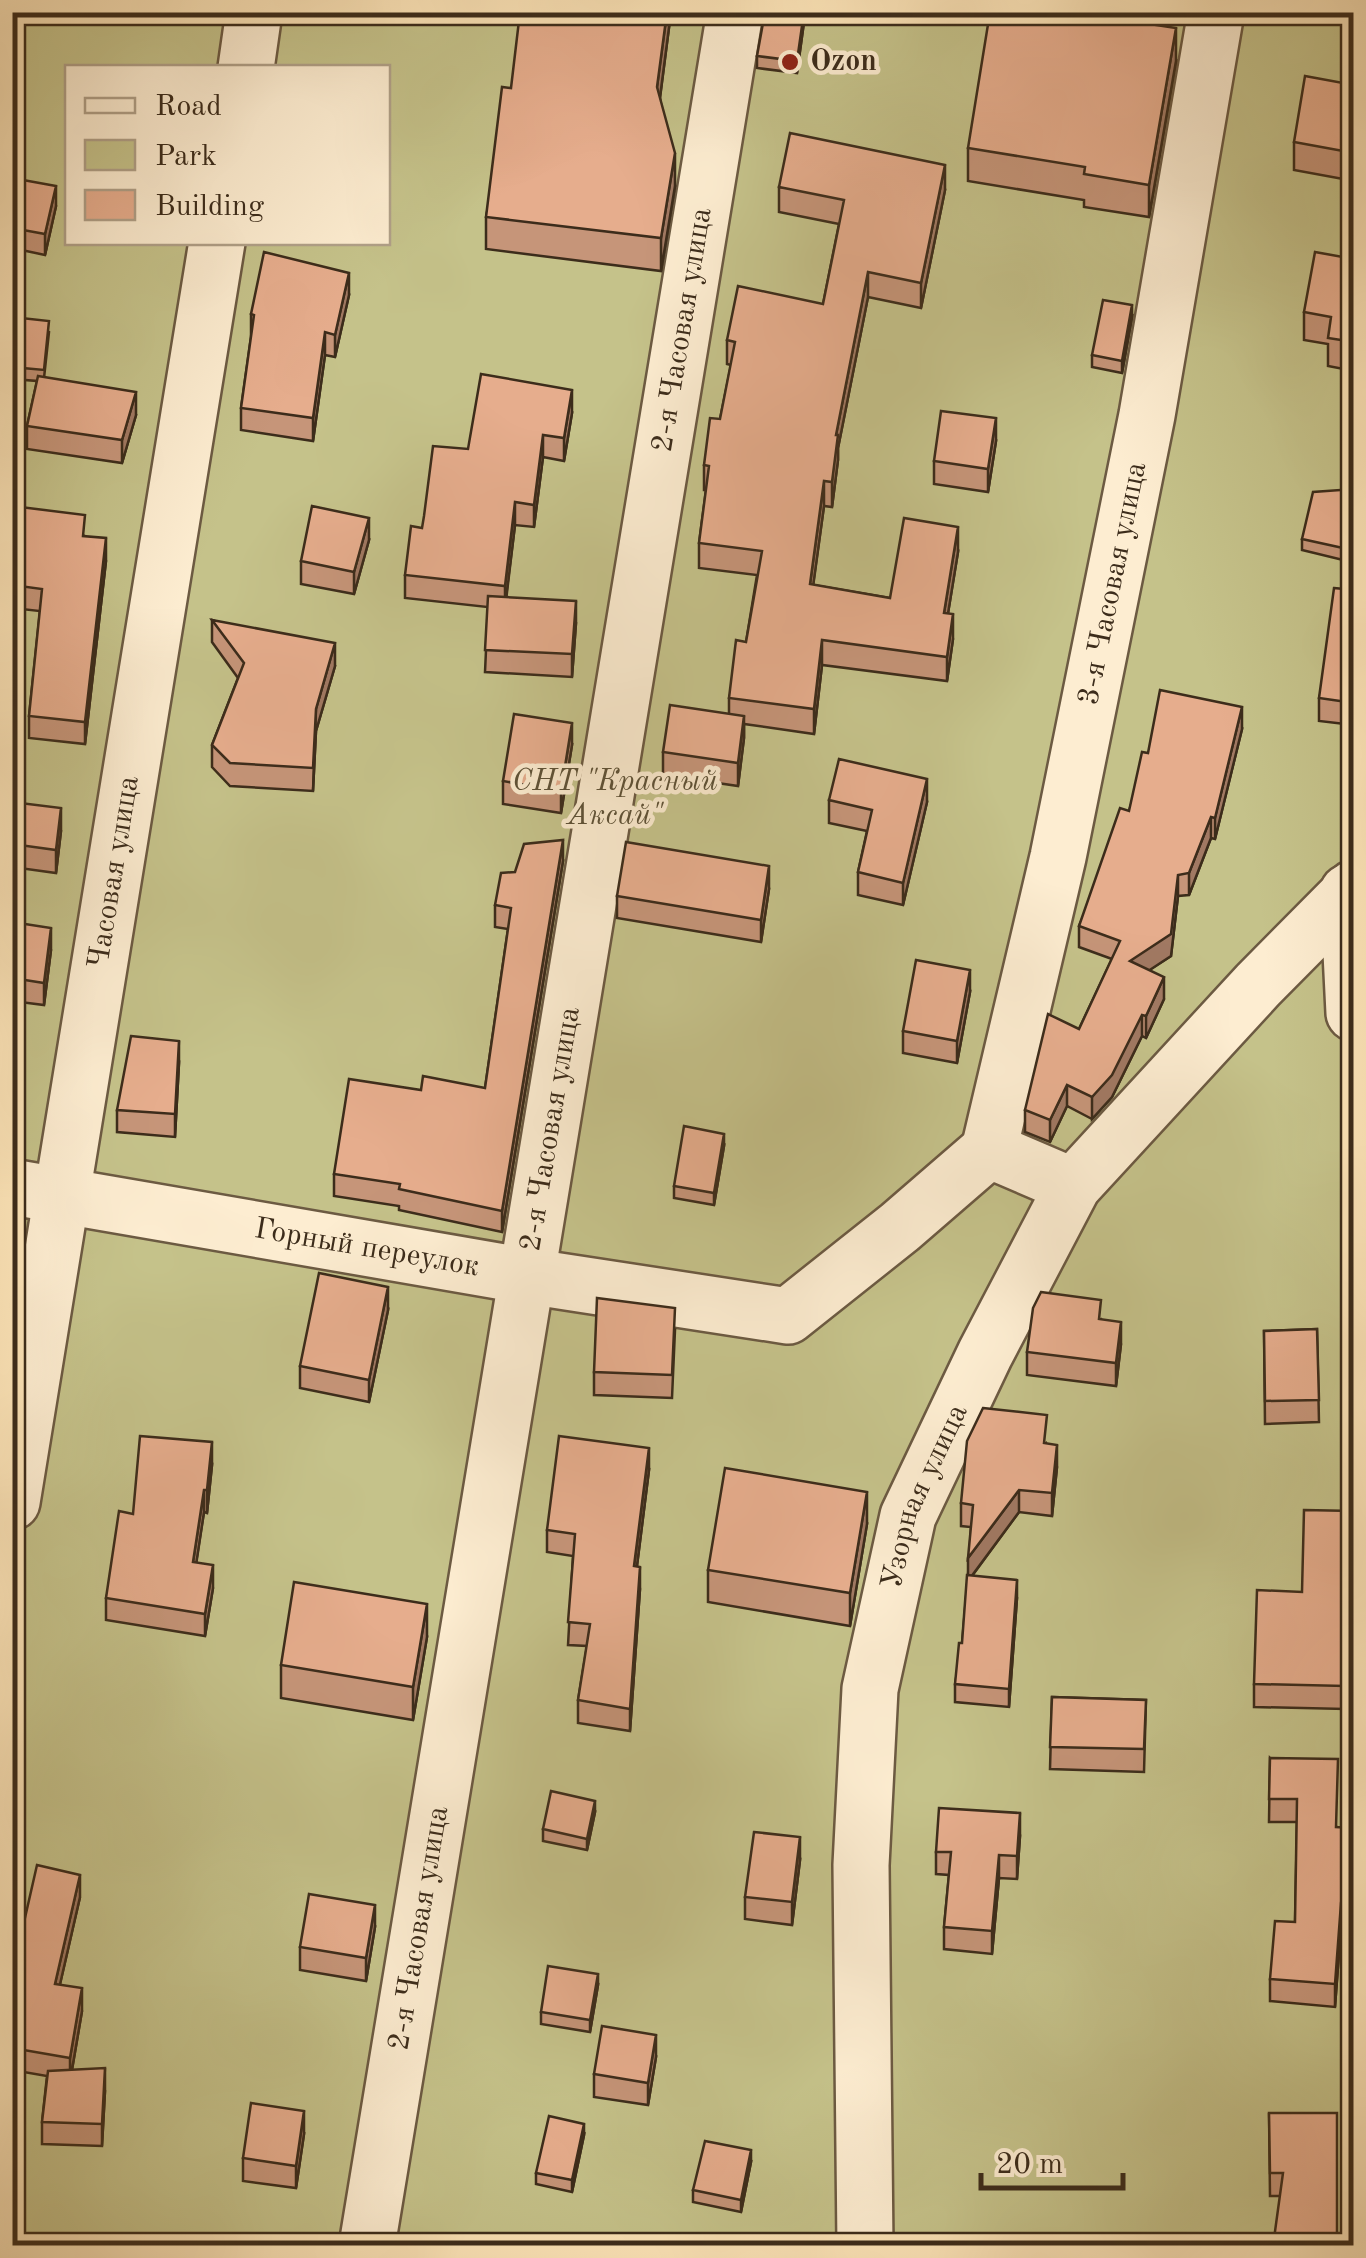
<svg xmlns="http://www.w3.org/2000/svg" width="1366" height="2258" font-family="'Old Standard TT',serif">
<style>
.green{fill:#c5c28a;stroke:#807752;stroke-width:2.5;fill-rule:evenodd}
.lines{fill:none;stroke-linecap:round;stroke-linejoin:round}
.minor-casing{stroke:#6c5a42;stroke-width:60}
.minor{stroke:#fdedd1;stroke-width:55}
.wall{fill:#c69579;stroke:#3c2c1b;stroke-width:2.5}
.shaded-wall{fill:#a17963;stroke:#3c2c1b;stroke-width:2.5}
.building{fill:#e6ad8d;stroke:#3c2c1b;stroke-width:2.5}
.poi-dot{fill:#8f2418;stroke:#fdedd1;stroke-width:4}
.labels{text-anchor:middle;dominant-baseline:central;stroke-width:9;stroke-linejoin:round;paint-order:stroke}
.poi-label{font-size:30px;font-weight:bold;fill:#3c2c1b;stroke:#fdedd1;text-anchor:start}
.street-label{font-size:30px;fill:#3c2c1b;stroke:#fdedd1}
.park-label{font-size:30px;font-style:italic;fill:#5e5237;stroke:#fdedd1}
</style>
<rect width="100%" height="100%" fill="#fce4b8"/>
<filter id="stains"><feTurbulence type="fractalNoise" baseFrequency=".002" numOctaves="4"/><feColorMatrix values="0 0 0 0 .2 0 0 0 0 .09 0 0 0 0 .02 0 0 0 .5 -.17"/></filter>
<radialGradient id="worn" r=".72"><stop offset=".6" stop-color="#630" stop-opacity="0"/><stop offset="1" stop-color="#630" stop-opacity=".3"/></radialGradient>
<path class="green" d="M1348,12L1353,13V2245H13L12,13ZM68,68H388V242H68Z"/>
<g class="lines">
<g class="minor-casing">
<g id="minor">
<path d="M246,68L254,12"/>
<path d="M1348,892L1354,1013"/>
<path id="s1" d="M989,1150L1058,857L1147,415L1216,12"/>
<path id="s2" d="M12,1187L527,1276L788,1316L900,1227L989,1150L1073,1186"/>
<path id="s3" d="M12,1502L217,242"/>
<path id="s4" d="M367,2246L735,12"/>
<path id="s5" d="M865,2246L861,1865L870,1689L908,1516L985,1354L1073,1186L1258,985L1354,888"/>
</g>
</g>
<use href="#minor" class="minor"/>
</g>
<g class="wall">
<path d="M368,12H392L391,16Z"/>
<path d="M671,12L660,98L675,186L661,271L486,249V217L511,88Z"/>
<path d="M804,22L797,73L757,68V56Z"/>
<path d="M1176,61L1149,217L1084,207V200L968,181V148Z"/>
<path d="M1354,85V181L1294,170V142Z"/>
<path d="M12,178L56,206L45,255L12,248Z"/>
<path d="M779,187L945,190L921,308L868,297L838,448V460L832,507L824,506L813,585L890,598L958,552L948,613L953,639L947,681L822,665L814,734L744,724V738L738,786L663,775V752L729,714V698L746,642L757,575L699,568V543L706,490H704V465L720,419L731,365L727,364V340L823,304L839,224L779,212Z"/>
<path d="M1354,259V371L1328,366V344L1304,340V312Z"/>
<path d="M349,295L335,357L325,355L313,441L241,430V408L251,337V314Z"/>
<path d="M12,317L49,332L44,378L136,415L122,463L27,449V426L37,381L12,379Z"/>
<path d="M1132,317L1122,373L1092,367V355Z"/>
<path d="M572,413L564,461L543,457L534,527L515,525L506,597L576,623L572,677L485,672L488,607L405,598V575L422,528L468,449Z"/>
<path d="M996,441L988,492L934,484V461Z"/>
<path d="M1354,489L1343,560L1302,550V539Z"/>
<path d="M12,506L85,536L106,561L85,744L29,738V716L40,611L12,608Z"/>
<path d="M369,540L354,594L301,584V561Z"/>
<path d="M1354,590V725L1319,721V698Z"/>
<path d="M212,620L335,666L316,731L313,791L230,786L212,767V745L238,678L212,642Z"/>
<path d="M1242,729L1215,839L1211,838L1189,895L1178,896L1171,956L1149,970L1164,999L1146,1038L1142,1036L1112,1097L1092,1119L1067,1106L1050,1142L1025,1132V1110L1079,1029L1112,959L1079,947V926L1129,811L1148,753Z"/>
<path d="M572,745L561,813L503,804V781Z"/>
<path d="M829,800L927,802L903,905L858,895V872L867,831L829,823Z"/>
<path d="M12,802L61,831L56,873L12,867Z"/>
<path d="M563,861L502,1232L399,1210V1206L334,1196V1174L421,1090L485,1088L508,929L495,927V905L515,872Z"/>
<path d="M769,889L761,942L617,918V896Z"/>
<path d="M12,922L51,950L44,1005L12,1001Z"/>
<path d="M970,992L957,1063L903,1053V1031Z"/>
<path d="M179,1063L175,1137L117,1132V1110Z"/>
<path d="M724,1146L714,1205L674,1198V1186Z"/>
<path d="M388,1310L369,1402L300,1388V1366Z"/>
<path d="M1101,1319L1121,1344L1116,1386L1027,1375V1352Z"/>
<path d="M1317,1329L1319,1422L1265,1424L1264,1331Z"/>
<path d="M675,1330L672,1398L594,1395V1372Z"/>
<path d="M1046,1443L1057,1467L1052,1516L1019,1512L972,1576L1017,1598L1009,1707L955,1702V1684L962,1643L968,1575L971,1527L961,1526V1503Z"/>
<path d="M212,1465L207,1513L204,1512L196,1563L213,1588L205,1636L106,1620V1598L133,1514Z"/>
<path d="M649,1470L637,1566L640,1589L630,1731L578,1723V1700L587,1646L568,1645L573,1556L547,1552V1530Z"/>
<path d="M1354,1511V1604H1348L1345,1709L1254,1707V1684L1302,1592Z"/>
<path d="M867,1524L850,1626L708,1602V1570Z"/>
<path d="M427,1637L413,1720L281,1698V1665Z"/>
<path d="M1052,1697L1146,1700L1144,1772L1050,1769Z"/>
<path d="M1270,1758L1337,1827L1354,1828V1926H1341L1335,2007L1270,2001V1979L1295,1922L1297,1822H1269Z"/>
<path d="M595,1812L587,1850L543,1841V1829Z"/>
<path d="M1020,1836L1017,1879L999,1878L992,1954L944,1949V1927L949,1875L936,1874V1852Z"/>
<path d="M800,1860L792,1925L745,1919V1897Z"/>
<path d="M80,1897L60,1984L82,2011L72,2070L105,2091L102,2146L42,2144V2122L47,2076L12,2070V1975Z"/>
<path d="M375,1927L366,1981L300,1970V1947Z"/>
<path d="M598,1985L590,2032L541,2024V2012Z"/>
<path d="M656,2057L648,2105L594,2097V2074Z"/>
<path d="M1269,2113L1337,2238L1280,2196H1270Z"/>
<path d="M304,2134L296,2188L243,2181V2158Z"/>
<path d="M584,2135L572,2192L536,2184V2173Z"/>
<path d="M751,2162L741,2212L693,2202V2190Z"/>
</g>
<g class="shaded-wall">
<path d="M667,12H671L657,120V87Z"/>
<path d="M804,12V22L797,73V61Z"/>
<path d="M1176,28V61L1149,217V185Z"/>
<path d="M675,153V186L661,271V238Z"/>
<path d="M945,165V190L921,308V283Z"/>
<path d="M56,186V206L45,255V234Z"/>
<path d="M868,272V297L838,448V460L832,507V482L836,435Z"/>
<path d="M349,273V295L335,357V335Z"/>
<path d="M1132,305V317L1122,373V361Z"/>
<path d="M325,332V355L313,441V418Z"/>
<path d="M572,390V413L564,461V438Z"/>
<path d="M136,392V415L122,463V440Z"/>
<path d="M996,418V441L988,492V469Z"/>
<path d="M543,435V457L534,527V505Z"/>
<path d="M824,481V506L810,609V584Z"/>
<path d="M515,502V525L505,609V586Z"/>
<path d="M1354,506V518L1343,560V548Z"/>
<path d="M369,518V540L354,594V572Z"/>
<path d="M958,527V552L944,638V613Z"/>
<path d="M106,538V561L85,744V722Z"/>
<path d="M576,601V623L572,677V654Z"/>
<path d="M953,614V639L947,681V657Z"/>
<path d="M822,640V665L814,734V709Z"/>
<path d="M335,643V666L316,731L313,791L316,709Z"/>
<path d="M1242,707V729L1215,839V818Z"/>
<path d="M744,716V738L738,786V763Z"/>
<path d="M572,723V745L561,813V791Z"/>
<path d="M927,779V802L903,905V883Z"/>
<path d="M61,808V831L56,873V850Z"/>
<path d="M1211,817V838L1189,895V873Z"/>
<path d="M563,840V861L502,1232V1211Z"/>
<path d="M769,866V889L761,942V920Z"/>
<path d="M1178,875V896L1171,956L1130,983V961Z"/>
<path d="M51,928V950L44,1005V983Z"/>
<path d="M970,970V992L957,1063V1041Z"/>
<path d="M1164,977V999L1146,1038V1016Z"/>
<path d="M1142,1015V1036L1112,1097L1092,1119V1097Z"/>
<path d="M179,1041V1063L175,1137V1114Z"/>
<path d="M1067,1085V1106L1050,1142V1120Z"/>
<path d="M724,1134V1146L714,1205V1193Z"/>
<path d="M16,1257V1280L12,1304V1282Z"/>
<path d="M388,1287V1310L369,1402V1380Z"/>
<path d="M1121,1322V1344L1116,1386V1363Z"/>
<path d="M212,1442V1465L207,1513V1490Z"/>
<path d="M1057,1445V1467L1052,1516V1493Z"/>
<path d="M649,1448V1470L634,1589V1566Z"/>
<path d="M204,1490V1512L193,1585V1562Z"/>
<path d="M1019,1490V1512L968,1581V1558Z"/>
<path d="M867,1492V1524L850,1626V1593Z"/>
<path d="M213,1565V1588L205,1636V1614Z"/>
<path d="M640,1567V1589L630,1731V1709Z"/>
<path d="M1017,1580V1598L1009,1707V1689Z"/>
<path d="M427,1604V1637L413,1720V1687Z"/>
<path d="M595,1801V1812L587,1850V1839Z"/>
<path d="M1020,1813V1836L1017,1879V1856Z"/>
<path d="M800,1837V1860L792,1925V1902Z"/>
<path d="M999,1855V1878L992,1954V1931Z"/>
<path d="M80,1875V1897L55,2006V1984Z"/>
<path d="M1341,1903V1926L1335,2007V1984Z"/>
<path d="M375,1905V1927L366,1981V1958Z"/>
<path d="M598,1974V1985L590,2032V2020Z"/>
<path d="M82,1988V2011L70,2081V2058Z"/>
<path d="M656,2035V2057L648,2105V2083Z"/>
<path d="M105,2068V2091L102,2146V2124Z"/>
<path d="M304,2111V2134L296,2188V2166Z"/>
<path d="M584,2124V2135L572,2192V2180Z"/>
<path d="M751,2150V2162L741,2212V2200Z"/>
</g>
<g class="building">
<path d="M520,12H667L657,87L675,153L661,238L486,217L502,87L511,88Z"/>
<path d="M765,12H804L797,61L757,56Z"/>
<path d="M990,12H1070L1176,28L1149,185L1084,174L1085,167L968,148Z"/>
<path d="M1305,76L1354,85V153L1294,142Z"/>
<path d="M790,133L945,165L921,283L868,272L836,435H838L832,482L824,481L810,584L890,598L904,518L958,527L944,613L953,614L947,657L822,640L814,709L729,698L736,640L746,642L762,551L699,543L709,466L704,465L710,418L720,419L735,342L727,340L738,286L823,304L844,200L779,187Z"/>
<path d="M12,178L56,186L45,234L12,228Z"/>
<path d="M264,252L349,273L335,335L325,332L313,418L241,408L254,315L251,314Z"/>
<path d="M1315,252L1354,259V342L1328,338L1331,317L1304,312Z"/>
<path d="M1103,300L1132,305L1122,361L1092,355Z"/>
<path d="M12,317L49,321L44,370L12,367Z"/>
<path d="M481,374L572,390L564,438L543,435L534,505L515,502L505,586L405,575L411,526L422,528L424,516L433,446L468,449Z"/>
<path d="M38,376L136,392L122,440L27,426Z"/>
<path d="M941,411L996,418L988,469L934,461Z"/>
<path d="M1354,489V506L1343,548L1302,539L1313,492Z"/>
<path d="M12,506L85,515L83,536L106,538L85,722L29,716L42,589L12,585Z"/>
<path d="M312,506L369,518L354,572L301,561Z"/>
<path d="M1334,588L1354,590V703L1319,698Z"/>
<path d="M488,596L576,601L572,654L485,650Z"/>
<path d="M212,620L335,643L316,709L313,768L230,763L212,745L244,663Z"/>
<path d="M1160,690L1242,707L1215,818L1211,817L1189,873L1178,875L1171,934L1130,961L1164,977L1146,1016L1142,1015L1112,1075L1092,1097L1067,1085L1050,1120L1025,1110L1048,1014L1079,1029L1120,941L1079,926L1120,808L1129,811L1142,752L1148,753Z"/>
<path d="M670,705L744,716L738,763L663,752Z"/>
<path d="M514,714L572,723L561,791L503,781Z"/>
<path d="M839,759L927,779L903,883L858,872L872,810L829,800Z"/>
<path d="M12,802L61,808L56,850L12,844Z"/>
<path d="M563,840L502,1211L399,1189L400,1184L334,1174L349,1079L421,1090L423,1076L485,1088L511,908L495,905L501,873L515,872L524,844Z"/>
<path d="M626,842L769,866L761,920L617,896Z"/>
<path d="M12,922L51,928L44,983L12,978Z"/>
<path d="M916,960L970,970L957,1041L903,1031Z"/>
<path d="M131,1036L179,1041L175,1114L117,1110Z"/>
<path d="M684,1126L724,1134L714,1193L674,1186Z"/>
<path d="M12,1256L16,1257L12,1282Z"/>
<path d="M319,1273L388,1287L369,1380L300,1366Z"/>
<path d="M1041,1292L1101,1300L1099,1319L1121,1322L1116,1363L1027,1352L1033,1308Z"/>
<path d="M597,1298L675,1308L672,1375L594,1372Z"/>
<path d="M1317,1329L1319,1400L1265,1401L1264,1331Z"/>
<path d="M983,1408L1047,1415L1044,1443L1057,1445L1052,1493L1019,1490L968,1558L973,1505L961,1503L967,1441Z"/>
<path d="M140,1436L212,1442L207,1490H204L193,1562L213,1565L205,1614L106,1598L119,1511L133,1514Z"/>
<path d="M559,1436L649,1448L634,1566L640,1567L630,1709L578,1700L590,1624L568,1622L575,1534L547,1530Z"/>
<path d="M725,1468L867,1492L850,1593L708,1570Z"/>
<path d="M1304,1510L1354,1511V1581H1348L1345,1686L1254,1684L1257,1590L1302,1592Z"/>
<path d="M967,1575L1017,1580L1009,1689L955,1684L959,1643H962Z"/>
<path d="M294,1582L427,1604L413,1687L281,1665Z"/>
<path d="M1052,1697L1146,1700L1144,1749L1050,1747Z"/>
<path d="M1270,1758L1338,1759L1336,1827L1354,1828V1904L1341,1903L1335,1984L1270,1979L1275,1921L1295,1922L1297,1799H1269Z"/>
<path d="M551,1791L595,1801L587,1839L543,1829Z"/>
<path d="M939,1808L1020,1813L1017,1856L999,1855L992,1931L944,1927L951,1852H936Z"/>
<path d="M754,1832L800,1837L792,1902L745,1897Z"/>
<path d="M37,1865L80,1875L55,1984L82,1988L70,2058L12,2048V1975Z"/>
<path d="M309,1894L375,1905L366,1958L300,1947Z"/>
<path d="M548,1966L598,1974L590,2020L541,2012Z"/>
<path d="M602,2026L656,2035L648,2083L594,2074Z"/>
<path d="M105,2068L102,2124L42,2122L48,2071Z"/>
<path d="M251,2103L304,2111L296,2166L243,2158Z"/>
<path d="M1269,2113H1337V2238L1347,2239L1346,2246H1273L1283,2173H1270Z"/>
<path d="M549,2116L584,2124L572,2180L536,2173Z"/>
<path d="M705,2141L751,2150L741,2200L693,2190Z"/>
<path d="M169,2235L236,2246H166Z"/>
</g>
<circle class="poi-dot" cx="790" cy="62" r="10"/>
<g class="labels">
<g class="poi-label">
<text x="810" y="62">Ozon</text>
</g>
<g class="street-label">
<text stroke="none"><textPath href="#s4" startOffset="1942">2-я Часовая улица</textPath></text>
<text stroke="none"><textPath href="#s1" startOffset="580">3-я Часовая улица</textPath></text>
<text stroke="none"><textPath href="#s3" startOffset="638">Часовая улица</textPath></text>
<text stroke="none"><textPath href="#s4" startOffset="1132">2-я Часовая улица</textPath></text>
<text stroke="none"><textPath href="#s2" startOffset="360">Горный переулок</textPath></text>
<text stroke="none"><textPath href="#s5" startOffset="758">Узорная улица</textPath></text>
<text stroke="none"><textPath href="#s4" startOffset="322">2-я Часовая улица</textPath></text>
</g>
<g class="park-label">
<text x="615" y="782">СНТ "Красный<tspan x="615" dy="34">Аксай"</tspan></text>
</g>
</g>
<rect width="1366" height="2258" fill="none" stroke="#fce4b8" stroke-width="50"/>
<rect x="15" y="15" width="1336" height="2228" fill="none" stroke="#3c2c1b" stroke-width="5"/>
<rect x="25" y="25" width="1316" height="2208" fill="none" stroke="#3c2c1b" stroke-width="2.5"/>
<rect x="65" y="65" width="325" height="180" fill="#fdedd1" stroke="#b0a088" stroke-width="2.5"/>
<rect x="85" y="98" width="50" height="15" fill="#fdedd1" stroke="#b0a088" stroke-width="2.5"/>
<text x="155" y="115" font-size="30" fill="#3c2c1b">Road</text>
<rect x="85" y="140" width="50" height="30" fill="#c5c28a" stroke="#b0a088" stroke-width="2.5"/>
<text x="155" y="165" font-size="30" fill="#3c2c1b">Park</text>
<rect x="85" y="190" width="50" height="30" fill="#e6ad8d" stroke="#b0a088" stroke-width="2.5"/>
<text x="155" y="215" font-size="30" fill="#3c2c1b">Building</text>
<path d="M981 2173v15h142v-15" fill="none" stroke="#3c2c1b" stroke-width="5"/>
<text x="996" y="2173" font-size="30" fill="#3c2c1b" stroke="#fdedd1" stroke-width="8" paint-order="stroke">20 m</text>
<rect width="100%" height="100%" filter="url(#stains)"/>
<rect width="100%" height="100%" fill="url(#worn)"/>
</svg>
